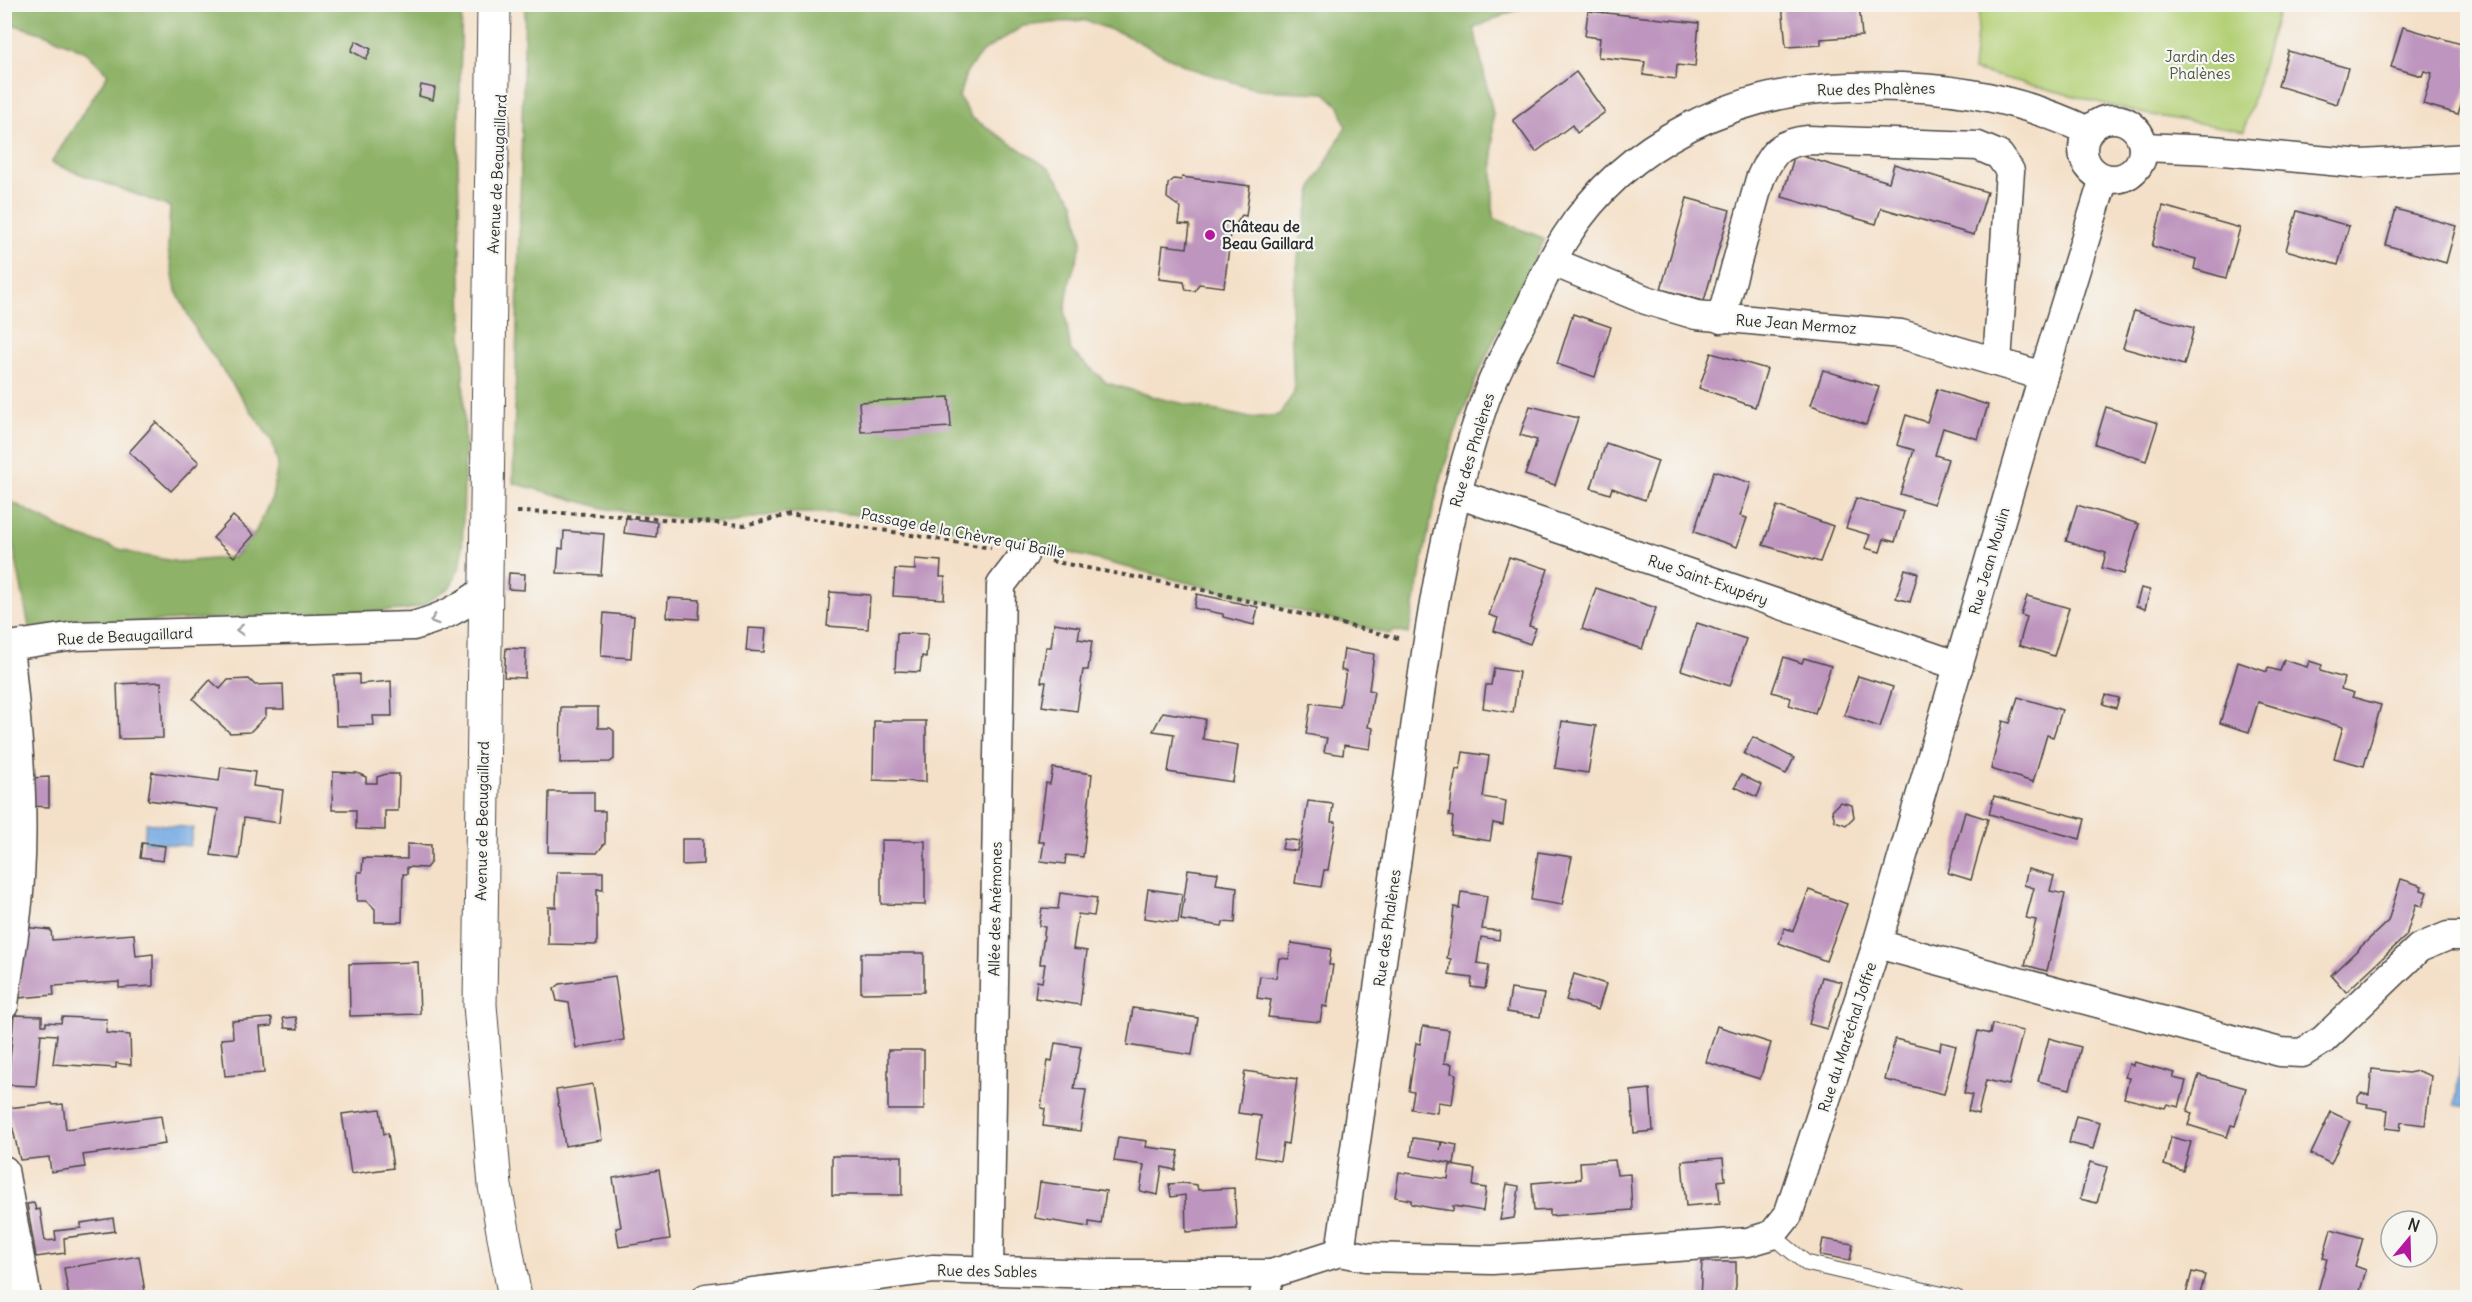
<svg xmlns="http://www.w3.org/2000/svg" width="2472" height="1302" font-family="Delius,sans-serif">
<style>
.green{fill:#b3d076;stroke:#6f7e50;stroke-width:1.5}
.forest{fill:#8eb267;stroke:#5c6e49;stroke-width:1.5;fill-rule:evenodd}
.water{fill:#74a9e1;stroke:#506a86;stroke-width:1.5}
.building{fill:#be95be}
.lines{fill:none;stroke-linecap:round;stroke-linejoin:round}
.lane-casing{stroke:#494643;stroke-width:17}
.street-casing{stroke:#494643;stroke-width:31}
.secondary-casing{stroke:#494643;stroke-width:35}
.path{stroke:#494643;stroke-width:4;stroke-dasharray:4.5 4.5;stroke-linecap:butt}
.lane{stroke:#fff;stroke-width:15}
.street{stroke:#fff;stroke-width:28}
.secondary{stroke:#fff;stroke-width:33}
.oneway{stroke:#a0a0a0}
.poi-dot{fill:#b5179e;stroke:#f6f6f2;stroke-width:2}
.labels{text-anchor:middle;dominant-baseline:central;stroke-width:4.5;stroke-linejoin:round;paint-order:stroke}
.park-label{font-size:15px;fill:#4d543e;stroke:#f6f6f2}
.street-label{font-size:15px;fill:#2b2b2b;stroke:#f6f6f2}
.poi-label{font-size:15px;font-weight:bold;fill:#2b2b2b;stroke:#f6f6f2;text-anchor:start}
</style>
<rect width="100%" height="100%" fill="#f6f6f2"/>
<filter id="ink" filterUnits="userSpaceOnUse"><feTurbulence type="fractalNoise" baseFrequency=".0167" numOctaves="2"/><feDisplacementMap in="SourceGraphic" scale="12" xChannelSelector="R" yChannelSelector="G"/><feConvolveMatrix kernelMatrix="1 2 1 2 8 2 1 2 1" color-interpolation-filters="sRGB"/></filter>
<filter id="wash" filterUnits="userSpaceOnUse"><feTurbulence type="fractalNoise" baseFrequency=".008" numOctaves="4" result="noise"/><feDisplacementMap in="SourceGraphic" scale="24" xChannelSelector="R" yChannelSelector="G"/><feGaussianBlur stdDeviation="1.35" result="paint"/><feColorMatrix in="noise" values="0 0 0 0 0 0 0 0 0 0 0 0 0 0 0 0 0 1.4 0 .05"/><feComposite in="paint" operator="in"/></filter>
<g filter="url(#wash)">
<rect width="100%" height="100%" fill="#f4e0c8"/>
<path class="green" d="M1980,5V4L2280,5L2244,131L2140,113L1973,70Z"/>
<g class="forest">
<path d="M5,5H462L458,160L465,448L462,556L460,567L450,587L423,605L406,610L29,627L4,498L72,534L135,554L179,562L234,557L254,535L272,497L278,464L272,441L199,336L176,291L168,250L170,207L51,163L108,74L86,52L47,35L5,22Z"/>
<path d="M525,5H1527L1474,28L1493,114V218L1545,239C1506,312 1469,385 1445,465C1428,520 1421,578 1408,634L1395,631L1389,634L1015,539L895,519L840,513H781L729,523L714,522L607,509L513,483ZM1083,20L1123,34L1190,68L1258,90L1325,93L1339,106L1346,126L1313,186L1300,243L1291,316L1294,393L1279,415L1250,418L1162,399L1107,383L1071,351L1065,312L1070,280L1082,242L1074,202L1050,169L972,118L959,97L966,73L982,52L1023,26Z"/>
</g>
<g class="water">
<path d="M146,823L193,828L190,846L144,842Z"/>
<path d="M2461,1058L2467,1059V1107L2455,1105Z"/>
</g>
<g id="blocks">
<g class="building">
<path d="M1782,4H1859L1862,36L1821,39V45L1786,47Z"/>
<path d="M1588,11L1699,23L1695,67L1677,65L1676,79L1643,75L1645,62L1598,57L1600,38L1585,36Z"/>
<path d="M2403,27L2468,46V82L2458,114L2423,104L2432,73L2424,71L2422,76L2391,67Z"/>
<path d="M356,41L371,49L366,59L351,51Z"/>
<path d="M2288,51L2348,68L2337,104L2278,86Z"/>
<path d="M1576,72L1605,112L1577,133L1572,125L1536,152L1513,120Z"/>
<path d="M421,85L435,88L433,100L419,96Z"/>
<path d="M1795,154L1889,182L1894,164L1987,192L1974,235L1881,208L1876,224L1782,197Z"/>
<path d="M1182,177L1250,186L1246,216L1242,215L1236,224H1232L1224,287L1199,284L1195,291L1186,290L1184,282L1159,279L1163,245L1187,248L1190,225L1179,224L1181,208L1167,198L1168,184L1174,179L1181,180Z"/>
<path d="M1687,198L1730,210L1704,301L1661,289Z"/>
<path d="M2163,206L2240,228L2226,278L2194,269L2196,259L2152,246Z"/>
<path d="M2396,209L2456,226L2446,263L2386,245Z"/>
<path d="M2297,211L2349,226L2338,265L2286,250Z"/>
<path d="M2134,311L2194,328L2184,365L2123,348Z"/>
<path d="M1573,314L1611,327L1595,377L1557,364Z"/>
<path d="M1711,353L1767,369L1755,407L1699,388Z"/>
<path d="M1823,370L1879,387L1866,425L1811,405Z"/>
<path d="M1937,389L1988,405L1978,439L1943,428L1935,455L1948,459L1934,504L1900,494L1914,450L1897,445L1906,415L1927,422Z"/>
<path d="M949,397L951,427L861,432L859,402Z"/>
<path d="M1530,406L1578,418L1555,485L1525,475L1537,440L1520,435Z"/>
<path d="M2106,407L2158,423L2146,461L2095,444Z"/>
<path d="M156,422L199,462L171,491L129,452Z"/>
<path d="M1606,443L1658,461L1645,500L1612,488L1610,494L1591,488Z"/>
<path d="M1714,471L1751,483L1740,516L1747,518L1737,547L1694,532Z"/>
<path d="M1856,498L1904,512L1895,542L1884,539L1880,552L1865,548L1870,535L1846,528Z"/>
<path d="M2077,505L2139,524L2124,574L2102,568L2106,553L2066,541Z"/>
<path d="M1777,506L1833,526L1820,562L1763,545Z"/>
<path d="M233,516L254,535L234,557L213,538Z"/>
<path d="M626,518L657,522L656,537L624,533Z"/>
<path d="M564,531L604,534L601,575L557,573L559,548L563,549Z"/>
<path d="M1509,557L1548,569L1529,626L1536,628L1530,644L1494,631L1498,618L1489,615Z"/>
<path d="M915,559L941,561L940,577H945L944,599L893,596L895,569L915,570Z"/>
<path d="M1905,569L1918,573L1910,602L1896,598Z"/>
<path d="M509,573L525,574L524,590L508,589Z"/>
<path d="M1596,588L1656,608L1642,649L1582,629Z"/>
<path d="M2141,588L2150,590L2145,609L2136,606Z"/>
<path d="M830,592L870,595L868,629L827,626Z"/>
<path d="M1197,594L1258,607L1254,625L1223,617V614L1194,608Z"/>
<path d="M2027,596L2069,608L2054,656L2019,645L2027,617L2021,615Z"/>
<path d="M668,598L700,600L699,619L667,617Z"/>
<path d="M604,613L634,616L631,658L601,656Z"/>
<path d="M1054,623L1080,627L1078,639L1092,641L1088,670H1083L1077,711L1042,706L1046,682H1041L1046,647H1051Z"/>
<path d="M1697,623L1746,639L1730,686L1681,670Z"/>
<path d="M748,628L766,629L764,652L746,651Z"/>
<path d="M897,633L928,634L926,657L922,656L920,672L895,671Z"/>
<path d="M506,648L526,649L525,678L504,677Z"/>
<path d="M1344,649L1374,654L1369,690L1374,691L1368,727L1373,728L1370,749L1344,745L1343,755L1324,752L1327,738L1306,734L1311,703L1340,707L1346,671L1341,670Z"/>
<path d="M1784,657L1802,663L1804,658L1831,666L1815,713L1789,705L1791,698L1772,692Z"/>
<path d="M2284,660L2307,667L2309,661L2322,665L2320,671L2344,678L2341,689L2354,693L2352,697L2381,705L2364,766L2334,758L2343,727L2258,702L2249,732L2220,723L2238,662L2267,672L2268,668L2280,671Z"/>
<path d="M1494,668L1519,672L1513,713L1483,708L1486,685H1491Z"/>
<path d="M359,674V684L391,681L392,716H373L374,725L336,726L334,675Z"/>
<path d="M1858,676L1893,687L1880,727L1844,715Z"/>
<path d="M249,679L255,685L283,684L284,709H266V716L250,732L230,733L193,699L210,680L220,689L228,680Z"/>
<path d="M161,682L163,738L119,739L117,684Z"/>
<path d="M2106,695L2119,698L2116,708L2103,704Z"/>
<path d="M2018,697L2062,710L2053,737L2047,735L2033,782L1991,769L2003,721L2010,723Z"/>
<path d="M561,707H598V728H610L614,731V759L610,762L560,763Z"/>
<path d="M1163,712L1205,719L1203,739L1238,745L1233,782L1168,772L1174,734L1153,731Z"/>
<path d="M874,721H926V782L873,780Z"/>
<path d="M1562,721L1596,726L1588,773L1555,768Z"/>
<path d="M1753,737L1794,758L1786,774L1744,754Z"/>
<path d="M1463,752L1489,756L1483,797L1506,801L1503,825L1493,823L1490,841L1451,835L1453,817L1449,816L1452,792L1456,769L1460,770Z"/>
<path d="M221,767L255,772L253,786L283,790L279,823L244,818L239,859L211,855L218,809L148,800L152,772L219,781Z"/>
<path d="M1053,768L1092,774L1083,857L1066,855L1065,864L1041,861L1044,842H1038L1046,783L1050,784Z"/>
<path d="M333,772L357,773L366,777V783H377V777L386,774H399L398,811H385V830L356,829V810H332Z"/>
<path d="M1741,775L1762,785L1757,797L1735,787Z"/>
<path d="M49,777V807L32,806V778Z"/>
<path d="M549,792H594V811H605V843L597,853L548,852Z"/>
<path d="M1994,796L2085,819L2080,839L1989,814Z"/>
<path d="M1308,801L1333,804L1331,822H1336L1328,870H1324L1321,887L1295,883Z"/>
<path d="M1840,802L1852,805L1854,817L1846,825L1835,821L1832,810Z"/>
<path d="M1965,812L1988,819L1971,880L1948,873Z"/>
<path d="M682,839H703V864L682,865Z"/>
<path d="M1284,839L1299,841L1297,851L1282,849Z"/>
<path d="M881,840L925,841V905L881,904Z"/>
<path d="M142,843L165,846L163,861L140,858Z"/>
<path d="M407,844L431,845V862L426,868L407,867V874H403L402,922H375V909L367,901H357L358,872H362L363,858L407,859Z"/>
<path d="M1538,852L1572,857L1562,905L1531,900Z"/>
<path d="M1188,869L1218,873L1216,884L1237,887L1235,923L1223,922L1222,926L1181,920Z"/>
<path d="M2028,869L2054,876L2050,891L2065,894L2047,971L2025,965L2036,920L2026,918L2034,888L2024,885Z"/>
<path d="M557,872H603V890L597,889V945L548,944V907H556Z"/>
<path d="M2401,879L2422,886L2421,890L2427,892L2422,907L2416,904L2406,936L2346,992L2331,975L2388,921Z"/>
<path d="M1148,889L1182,894L1178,923L1144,918Z"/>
<path d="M1809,890L1847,904L1826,961L1779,943L1785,928L1793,931Z"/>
<path d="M1461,892L1487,896L1482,929L1500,931L1499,940L1481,937L1477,963L1489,965L1485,989L1471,987L1472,978L1449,975L1451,959L1447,958L1451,932L1454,907L1459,908Z"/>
<path d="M1060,893L1097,898L1094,916L1078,914L1073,949L1087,951L1080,1005L1035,998L1037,981L1042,982L1045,964H1040L1045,927L1039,926L1042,908L1058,909Z"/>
<path d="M23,927L51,930L52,940L134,934L136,956L153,954V986L119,988V982L53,986L54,995L19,998Z"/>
<path d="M1291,943L1331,949L1329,965H1333L1327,1007L1323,1006L1320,1022L1268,1017L1271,1000L1257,998L1260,976L1276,978L1279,958L1289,959Z"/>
<path d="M861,953H924V992L861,993Z"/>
<path d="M418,962L420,1014L350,1016L349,964Z"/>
<path d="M1574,974L1606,984L1598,1010L1566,1000Z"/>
<path d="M615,976L624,1040L576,1048L569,1003L557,1001L554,989L560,984Z"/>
<path d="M1822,977L1842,982L1827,1029L1809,1024Z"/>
<path d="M1511,989L1544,994L1540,1017L1507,1012Z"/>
<path d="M1133,1008L1198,1018L1192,1055L1127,1045Z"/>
<path d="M14,1015L42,1016V1025H46V1022L61,1023L62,1017L107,1019L106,1033L130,1035L131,1065L116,1063V1068L53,1064L57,1035L41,1034L36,1086L8,1085Z"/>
<path d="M296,1017L298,1029L285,1028L283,1018Z"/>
<path d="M272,1018V1026L260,1027L264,1073L225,1076L221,1039L233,1038L232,1021Z"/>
<path d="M1992,1024L2023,1031L2009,1085L1986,1080L1978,1114L1968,1111L1972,1095L1964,1093L1978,1031L1990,1034Z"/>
<path d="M1423,1026L1449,1030L1444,1063L1452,1064L1451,1073L1456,1074L1452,1104L1438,1102L1437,1113L1411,1109L1414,1092L1409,1091L1416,1043L1420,1044Z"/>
<path d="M1717,1026L1771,1043L1760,1079L1706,1062Z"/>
<path d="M2049,1038L2081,1047L2070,1089L2038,1081Z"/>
<path d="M1895,1039L1940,1050L1941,1042L1956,1046L1944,1094L1885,1080Z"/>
<path d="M1055,1043L1081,1047L1074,1089L1086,1090L1080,1131L1043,1126L1045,1109L1041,1108L1048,1060L1052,1061Z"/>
<rect x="888" y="1050" width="36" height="60"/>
<path d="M2134,1062L2175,1073L2173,1078L2186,1081L2179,1107L2167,1104L2165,1108L2124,1098L2129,1078L2125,1077L2129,1064L2133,1065Z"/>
<path d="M2372,1069L2408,1073L2418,1071L2431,1076L2425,1125L2401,1122L2400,1130L2386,1128L2388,1110L2367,1107L2368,1104L2358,1102V1097L2361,1093L2369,1095Z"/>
<path d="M1245,1071L1297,1079L1288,1144L1283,1143L1280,1161L1255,1157L1261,1116L1238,1113Z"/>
<path d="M2199,1075L2246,1088L2235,1126L2231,1125L2227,1137L2188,1125L2192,1114L2187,1112Z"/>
<path d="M593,1084L602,1140L565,1146L556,1090Z"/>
<path d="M1650,1089L1653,1131L1634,1133L1631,1091Z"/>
<path d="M52,1103L53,1105L63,1104L66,1129L161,1116L165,1144L83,1155L85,1167L51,1172L49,1157L20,1160L8,1108Z"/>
<path d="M380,1109L384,1134L388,1133L393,1168L351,1174L342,1114Z"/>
<path d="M2331,1112L2350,1121L2331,1164L2311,1154Z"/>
<path d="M2076,1116L2100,1122L2093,1149L2069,1143Z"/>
<path d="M1118,1137L1147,1141L1146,1147L1179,1151L1175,1170L1162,1167L1158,1195L1140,1191L1144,1165L1114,1161Z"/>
<path d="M2171,1137L2191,1142L2183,1171L2164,1165Z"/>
<path d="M1413,1138L1441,1142L1440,1150L1442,1142L1457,1145L1454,1164L1411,1156Z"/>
<rect x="832" y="1156" width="70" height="39"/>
<path d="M1723,1158L1725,1180L1718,1181L1720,1203L1686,1206L1682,1161Z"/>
<path d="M1615,1160L1617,1175L1630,1174L1632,1210L1550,1216V1210L1534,1211L1532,1183L1581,1179L1580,1162Z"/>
<path d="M2090,1162L2107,1167L2097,1203L2080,1199Z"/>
<path d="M1450,1165L1475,1169L1473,1186L1486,1188L1483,1211L1453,1206V1211L1432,1208L1411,1204V1200L1395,1197L1399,1172L1448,1179Z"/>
<path d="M659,1170L670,1239L619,1247L616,1228L621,1227L613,1178Z"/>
<path d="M1040,1182L1106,1191L1101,1224L1089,1222V1227L1035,1218Z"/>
<path d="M1183,1183L1197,1185L1198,1190L1234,1188L1237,1229L1186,1232L1185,1195L1171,1197L1169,1184Z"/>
<path d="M1507,1184L1519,1186L1518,1195L1514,1218L1500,1220Z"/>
<path d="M34,1203L36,1210L40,1209L45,1241L56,1240L55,1231L81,1228V1223L113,1218L115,1231L64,1238L65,1253L36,1257L27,1204Z"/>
<path d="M2331,1229L2363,1238L2355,1266L2366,1270L2358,1298H2316L2327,1259L2323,1258Z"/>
<path d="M1823,1239L1853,1244L1850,1260L1820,1255Z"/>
<path d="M139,1256L146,1298H69L64,1268Z"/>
<path d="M1702,1262H1736V1286L1733,1298H1700Z"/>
<path d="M2192,1272L2205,1275L2199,1298H2185Z"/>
</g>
</g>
</g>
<g filter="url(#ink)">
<use href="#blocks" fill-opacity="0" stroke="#494643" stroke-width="1.5"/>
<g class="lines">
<g class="lane-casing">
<path id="lane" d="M1772,1235L1806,1263L1957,1298"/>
</g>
<g class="street-casing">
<g id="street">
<circle cx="2113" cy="149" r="30"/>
<path d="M2143,147L2212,150L2362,164L2468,158"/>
<path d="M1553,262L1646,300L1696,315L1901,334L2043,376"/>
<path d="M1721,319L1760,179C1772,153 1778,143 1808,140L1978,146L1999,155L2010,171L1997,362"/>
<path d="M1458,494L1959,666"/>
<path d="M1877,944L2043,376L2104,178"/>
<path d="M4,1005C9,963 18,920 20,878C25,800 17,724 9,646L75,636L413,626C441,618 462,608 484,590"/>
<path d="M4,1170L27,1298"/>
<path d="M1340,1252C1360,1109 1381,966 1402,823C1422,684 1436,540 1483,406C1494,373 1512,341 1528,310C1540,286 1551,260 1565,238C1627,140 1738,90 1850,87C1935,84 2011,94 2088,131"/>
<path d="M989,1270L1001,585L1024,555"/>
<path d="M706,1298L933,1269L1098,1274H1271"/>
<path d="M1263,1298L1271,1274L1340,1252L1366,1257L1492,1260L1748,1242L1772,1235L1788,1215L1877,944L2280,1052L2302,1053L2323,1040L2419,948L2448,936H2468"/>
</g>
</g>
<g class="secondary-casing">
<path id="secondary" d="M494,4L480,1005L495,1186L515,1298"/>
</g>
<g class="path">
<path d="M517,512L594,514L744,525L790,515L991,548"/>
<path d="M1051,561L1208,591L1398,638"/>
</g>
<use href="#lane" class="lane"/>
<use href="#street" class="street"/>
<use href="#secondary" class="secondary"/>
</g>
<defs><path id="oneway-chevron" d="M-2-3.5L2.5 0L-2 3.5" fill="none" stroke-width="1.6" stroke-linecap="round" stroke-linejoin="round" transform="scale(1.5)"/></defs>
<g class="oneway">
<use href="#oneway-chevron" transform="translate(434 620) rotate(162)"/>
<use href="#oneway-chevron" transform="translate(240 630) rotate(178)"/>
</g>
</g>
<circle class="poi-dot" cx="1210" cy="235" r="6"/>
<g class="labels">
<g class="park-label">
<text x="2200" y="56">Jardin des<tspan x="2200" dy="17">Phalènes</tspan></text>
</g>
<g class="street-label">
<text transform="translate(1876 89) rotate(-1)">Rue des Phalènes</text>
<text transform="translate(497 174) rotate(-87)">Avenue de Beaugaillard</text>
<text transform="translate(1796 324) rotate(4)">Rue Jean Mermoz</text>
<text transform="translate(1472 450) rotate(-73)">Rue des Phalènes</text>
<text transform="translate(963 533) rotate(11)">Passage de la Chèvre qui Baille</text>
<text transform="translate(1989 561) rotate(-74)">Rue Jean Moulin</text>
<text transform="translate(1708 580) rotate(19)">Rue Saint-Exupéry</text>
<text transform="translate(125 636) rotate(-3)">Rue de Beaugaillard</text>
<text transform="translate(482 821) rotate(-89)">Avenue de Beaugaillard</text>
<text transform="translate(995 909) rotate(-89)">Allée des Anémones</text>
<text transform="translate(1387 928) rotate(-82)">Rue des Phalènes</text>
<text transform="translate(1847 1037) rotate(-72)">Rue du Maréchal Joffre</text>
<text transform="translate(987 1271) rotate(1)">Rue des Sables</text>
</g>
<g class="poi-label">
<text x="1222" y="226">Château de<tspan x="1222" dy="17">Beau Gaillard</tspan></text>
</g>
</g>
<rect width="2472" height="1302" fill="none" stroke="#f6f6f2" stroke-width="24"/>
<g transform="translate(2409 1239) rotate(19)"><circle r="28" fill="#f6f6f2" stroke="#a5a5a2" stroke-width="1.5"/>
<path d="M0-4.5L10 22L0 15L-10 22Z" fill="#b5179e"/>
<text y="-9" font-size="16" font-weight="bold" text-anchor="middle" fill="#2b2b2b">N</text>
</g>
</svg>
